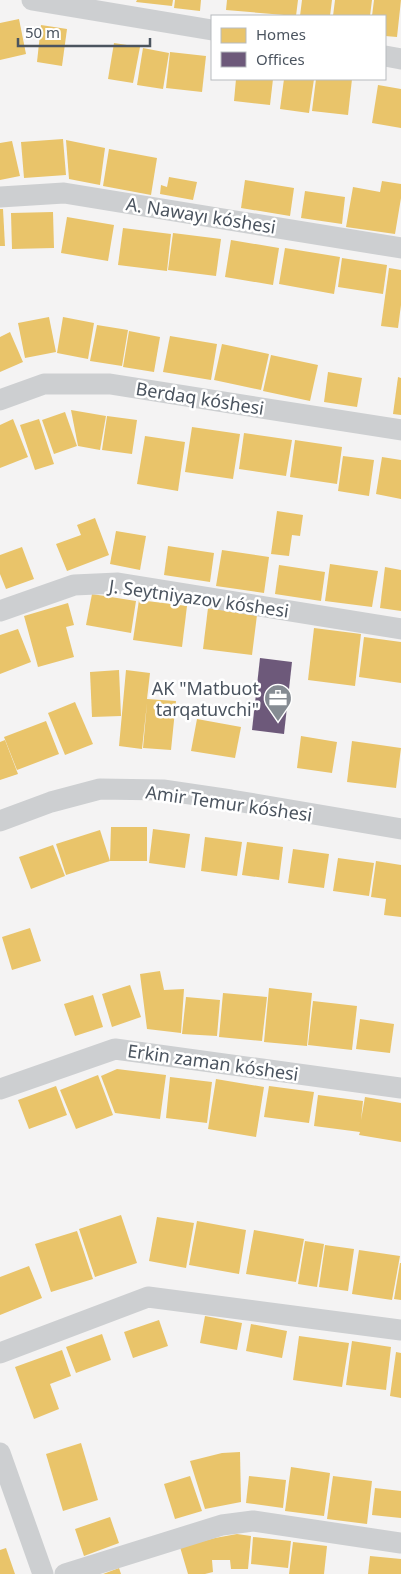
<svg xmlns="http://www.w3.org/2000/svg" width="401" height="1574" font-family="'Noto Sans',sans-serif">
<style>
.homes{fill:#e9c46a}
.offices{fill:#6d597a}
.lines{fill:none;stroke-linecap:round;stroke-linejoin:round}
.minor{stroke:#cdcfd1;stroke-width:21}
.labels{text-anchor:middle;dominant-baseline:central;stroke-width:5;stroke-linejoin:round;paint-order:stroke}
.street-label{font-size:18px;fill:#4b545f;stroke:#fff}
.poi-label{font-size:18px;fill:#4b545f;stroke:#fff;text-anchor:end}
</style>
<rect width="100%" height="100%" fill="#f4f3f3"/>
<g class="homes">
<path d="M137,0H173L172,6L136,2Z"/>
<path d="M175,0H201L200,11L174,8Z"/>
<path d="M227,0H298L296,16L226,10Z"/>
<path d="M302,0H332L330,16H300Z"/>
<path d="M335,0H372L370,16H333Z"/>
<path d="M374,0H401L397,37L385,36V16H372Z"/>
<path d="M19,19L26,54L0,60V23Z"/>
<path d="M41,25L67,29L62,66L37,62Z"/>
<path d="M114,43L140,47L133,83L108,79Z"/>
<path d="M143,48L169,53L163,89L137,85Z"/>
<path d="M170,52L206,56L202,92L166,88Z"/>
<path d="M236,79H273L270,105L234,101Z"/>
<path d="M284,79H314L309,113L280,109Z"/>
<path d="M316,79H352L348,115L312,111Z"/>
<path d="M378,85L401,89V128L372,123Z"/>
<path d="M63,139L66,175L24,178L21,142Z"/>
<path d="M66,140L105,148L100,185L69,179Z"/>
<path d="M12,141L20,176L0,180V143Z"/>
<path d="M109,149L157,158L151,195L103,186Z"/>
<path d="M169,177L197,182L193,200L160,194L161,185L167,187Z"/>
<path d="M245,180L294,188L290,216L241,208Z"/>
<path d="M382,181L401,184V198L395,234L346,227L353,187L380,192Z"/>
<path d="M305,191L345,197L342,224L301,218Z"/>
<path d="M0,209H3L5,246H0Z"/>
<path d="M53,212L54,248L12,249L11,213Z"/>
<path d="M67,217L114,225L108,261L61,253Z"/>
<path d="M123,228L171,234L167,271L118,265Z"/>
<path d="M173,233L221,239L216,276L168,270Z"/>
<path d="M231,240L279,248L273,285L225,277Z"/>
<path d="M285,248L340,257L334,294L279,284Z"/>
<path d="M342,258L387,265L383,294L338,287Z"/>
<path d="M389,268L401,270V305L398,328L381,326Z"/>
<path d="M49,317L56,352L25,358L18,323Z"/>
<path d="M63,317L94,323L88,359L57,353Z"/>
<path d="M97,325L128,330L122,366L90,361Z"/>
<path d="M129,331L160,337L154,372L123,367Z"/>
<path d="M10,332L23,362L0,372V337Z"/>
<path d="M170,336L217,344L211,380L163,372Z"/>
<path d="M222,344L269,354L261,390L214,380Z"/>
<path d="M271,355L318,365L310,401L263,391Z"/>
<path d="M328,372L362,378L357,407L324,402Z"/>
<path d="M398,377L401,378V415L393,414Z"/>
<path d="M71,410L106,416L100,450L78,446Z"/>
<path d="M65,412L77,446L54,454L42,420Z"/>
<path d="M107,416L137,420L132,454L102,450Z"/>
<path d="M13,419L28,457L0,468V425Z"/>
<path d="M39,419L54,464L35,470L20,425Z"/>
<path d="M192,427L240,434L233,479L185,472Z"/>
<path d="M244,433L292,440L286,476L239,469Z"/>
<path d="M145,436L185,442L178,491L137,484Z"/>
<path d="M295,440L342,447L337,484L290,477Z"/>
<path d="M343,456L374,460L369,496L338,491Z"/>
<path d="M382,457L401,460V499L376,494Z"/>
<path d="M277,511L303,515L300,536L292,535L289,556L271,554Z"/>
<path d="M95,518L109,555L67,571L56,544L81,535L77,525Z"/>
<path d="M116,531L146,536L140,570L110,564Z"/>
<path d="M168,546L214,553L210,582L164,575Z"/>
<path d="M22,547L34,579L6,589L0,574V555Z"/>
<path d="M222,550L269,557L264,593L216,586Z"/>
<path d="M330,564L378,571L372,607L325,601Z"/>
<path d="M279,565L325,572L321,601L275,594Z"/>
<path d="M385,567L401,570V611L380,608Z"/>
<path d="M92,594L136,601L131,633L86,625Z"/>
<path d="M139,600L187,606L182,647L133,640Z"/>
<path d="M68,603L74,625L66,627L74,657L38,667L24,616Z"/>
<path d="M208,608L257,615L252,655L203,649Z"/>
<path d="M314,628L361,634L355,686L308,680Z"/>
<path d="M18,629L31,662L0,674V635Z"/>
<path d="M364,637L401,642V683L359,677Z"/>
<path d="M119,670L121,716L92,717L90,672Z"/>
<path d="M126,670L150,673L147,699L176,701L171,750L143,748L147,703L142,749L119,746Z"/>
<path d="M75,702L93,744L65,755L48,713Z"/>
<path d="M197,719L241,727L235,758L191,751Z"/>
<path d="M46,721L59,754L17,770L4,737Z"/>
<path d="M301,736L337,742L332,773L297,768Z"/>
<path d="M5,740L18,774L0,780V742Z"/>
<path d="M352,741L401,748L396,788L347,782Z"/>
<path d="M111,827H147V861H110Z"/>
<path d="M153,829L190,834L185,868L149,863Z"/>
<path d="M100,830L110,861L66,875L56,844Z"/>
<path d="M205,837L242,842L237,876L201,871Z"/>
<path d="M247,842L283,847L279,880L242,875Z"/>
<path d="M53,845L65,876L31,889L19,857Z"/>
<path d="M293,849L329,854L324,888L288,883Z"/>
<path d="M338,858L374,863L369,896L333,891Z"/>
<path d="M376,861L401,865V917L384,915L386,899L371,897Z"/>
<path d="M30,928L41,961L12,970L2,937Z"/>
<path d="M160,971L164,990L184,989L181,1033L147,1029L140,974Z"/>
<path d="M130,985L141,1017L112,1027L102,994Z"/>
<path d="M269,988L312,993L307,1046L264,1042Z"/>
<path d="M223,993L267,997L262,1041L219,1037Z"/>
<path d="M93,995L103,1027L75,1036L64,1004Z"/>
<path d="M186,997L220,1000L217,1036L182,1034Z"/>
<path d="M313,1001L357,1006L352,1050L308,1045Z"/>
<path d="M360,1019L394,1024L390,1053L356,1049Z"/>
<path d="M117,1069L166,1075L160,1119L115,1113L101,1076Z"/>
<path d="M98,1075L113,1115L76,1129L60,1090Z"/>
<path d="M170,1077L212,1082L207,1123L166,1118Z"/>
<path d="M216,1079L264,1087L256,1137L208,1129Z"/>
<path d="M56,1086L67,1115L29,1129L18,1100Z"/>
<path d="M269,1086L314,1092L309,1123L264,1117Z"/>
<path d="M318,1095L363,1101L361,1120L365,1097L401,1103V1142L359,1135L360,1132L314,1126Z"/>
<path d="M121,1215L137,1263L95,1277L79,1229Z"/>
<path d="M157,1217L194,1223L186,1268L149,1261Z"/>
<path d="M197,1221L246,1230L239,1274L189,1265Z"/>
<path d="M254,1230L304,1239L296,1282L246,1274Z"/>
<path d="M77,1231L93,1279L51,1292L35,1244Z"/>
<path d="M305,1241L324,1244L317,1287L298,1284Z"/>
<path d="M325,1245L354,1249L348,1291L319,1287Z"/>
<path d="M359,1250L400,1256L392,1300L352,1294Z"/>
<path d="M400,1263H401V1300L394,1299Z"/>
<path d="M29,1266L42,1298L0,1315V1277Z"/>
<path d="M205,1316L242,1323L237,1350L200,1343Z"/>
<path d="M159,1320L168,1346L133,1358L124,1332Z"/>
<path d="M251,1324L287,1331L282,1358L246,1351Z"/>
<path d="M102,1334L111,1360L76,1373L66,1347Z"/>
<path d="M299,1336L349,1343L342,1387L293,1380Z"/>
<path d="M352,1341L391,1347L386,1390L346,1385Z"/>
<path d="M62,1350L71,1376L50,1384L59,1409L34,1419L15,1367Z"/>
<path d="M396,1352L401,1353V1398L390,1396Z"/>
<path d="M81,1443L98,1500L63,1511L46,1454Z"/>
<path d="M240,1452L241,1502L205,1509L190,1461L222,1453Z"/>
<path d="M291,1467L330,1473L324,1516L285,1511Z"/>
<path d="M190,1476L202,1511L175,1519L164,1484Z"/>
<path d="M249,1476L286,1480L283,1508L246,1503Z"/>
<path d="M333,1476L372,1481L367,1524L327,1519Z"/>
<path d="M375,1488L401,1491V1518L372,1515Z"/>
<path d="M110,1517L119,1543L84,1556L75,1529Z"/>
<path d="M237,1534L251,1536L248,1569H231L230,1560H212L213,1572L205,1574H188L180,1547L215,1538Z"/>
<path d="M253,1537L291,1541L288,1568L251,1564Z"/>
<path d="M293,1542L327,1546L324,1574H289Z"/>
<path d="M6,1548L15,1574H0V1550Z"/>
<path d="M370,1556L401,1559V1574H368Z"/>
<path d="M119,1568L121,1574H103Z"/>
</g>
<path class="offices" d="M260,658L292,662L284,734L252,730Z"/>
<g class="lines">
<g class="minor">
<path d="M32,0L212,30"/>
<path d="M385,56L401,59"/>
<path d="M0,197L64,193L401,248"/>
<path d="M0,400L44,384H110L401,430"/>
<path d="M0,611L74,585L118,583L401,629"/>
<path d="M0,821L51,802L100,789L163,790L231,800L401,829"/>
<path d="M0,1089L115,1049L401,1088"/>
<path d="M0,1353L148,1297L401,1330"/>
<path d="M0,1453L43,1574"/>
<path d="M65,1574L222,1525L253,1521L401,1543"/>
</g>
</g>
<defs>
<g id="office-pin" transform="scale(1.4375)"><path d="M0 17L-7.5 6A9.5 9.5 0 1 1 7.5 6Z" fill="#868c93" stroke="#fff"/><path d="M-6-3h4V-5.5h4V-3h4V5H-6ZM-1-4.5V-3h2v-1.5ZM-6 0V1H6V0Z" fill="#fff"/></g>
</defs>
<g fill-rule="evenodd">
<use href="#office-pin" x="278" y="698"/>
</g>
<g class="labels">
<g class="street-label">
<text transform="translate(201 215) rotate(9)">A. Nawayı kóshesi</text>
<text transform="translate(200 398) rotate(9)">Berdaq kóshesi</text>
<text transform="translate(199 598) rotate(8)">J. Seytniyazov kóshesi</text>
<text transform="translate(229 803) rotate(8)">Amir Temur kóshesi</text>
<text transform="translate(213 1062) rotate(8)">Erkin zaman kóshesi</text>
</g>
<g class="poi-label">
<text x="259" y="688">AK "Matbuot<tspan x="259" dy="21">tarqatuvchi"</tspan></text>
</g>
</g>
<rect x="211" y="15" width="175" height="65" fill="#ffffff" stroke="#b7bbbf"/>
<rect x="221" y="28" width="25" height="15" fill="#e9c46a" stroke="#b7bbbf"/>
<text x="256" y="40" font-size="15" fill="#4b545f">Homes</text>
<rect x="221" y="52" width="25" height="15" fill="#6d597a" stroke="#b7bbbf"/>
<text x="256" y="65" font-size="15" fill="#4b545f">Offices</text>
<path d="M18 38v8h132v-8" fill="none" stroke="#4b545f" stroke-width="2.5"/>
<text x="25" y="38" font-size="15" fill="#4b545f" stroke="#ffffff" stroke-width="4" paint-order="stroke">50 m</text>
</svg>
